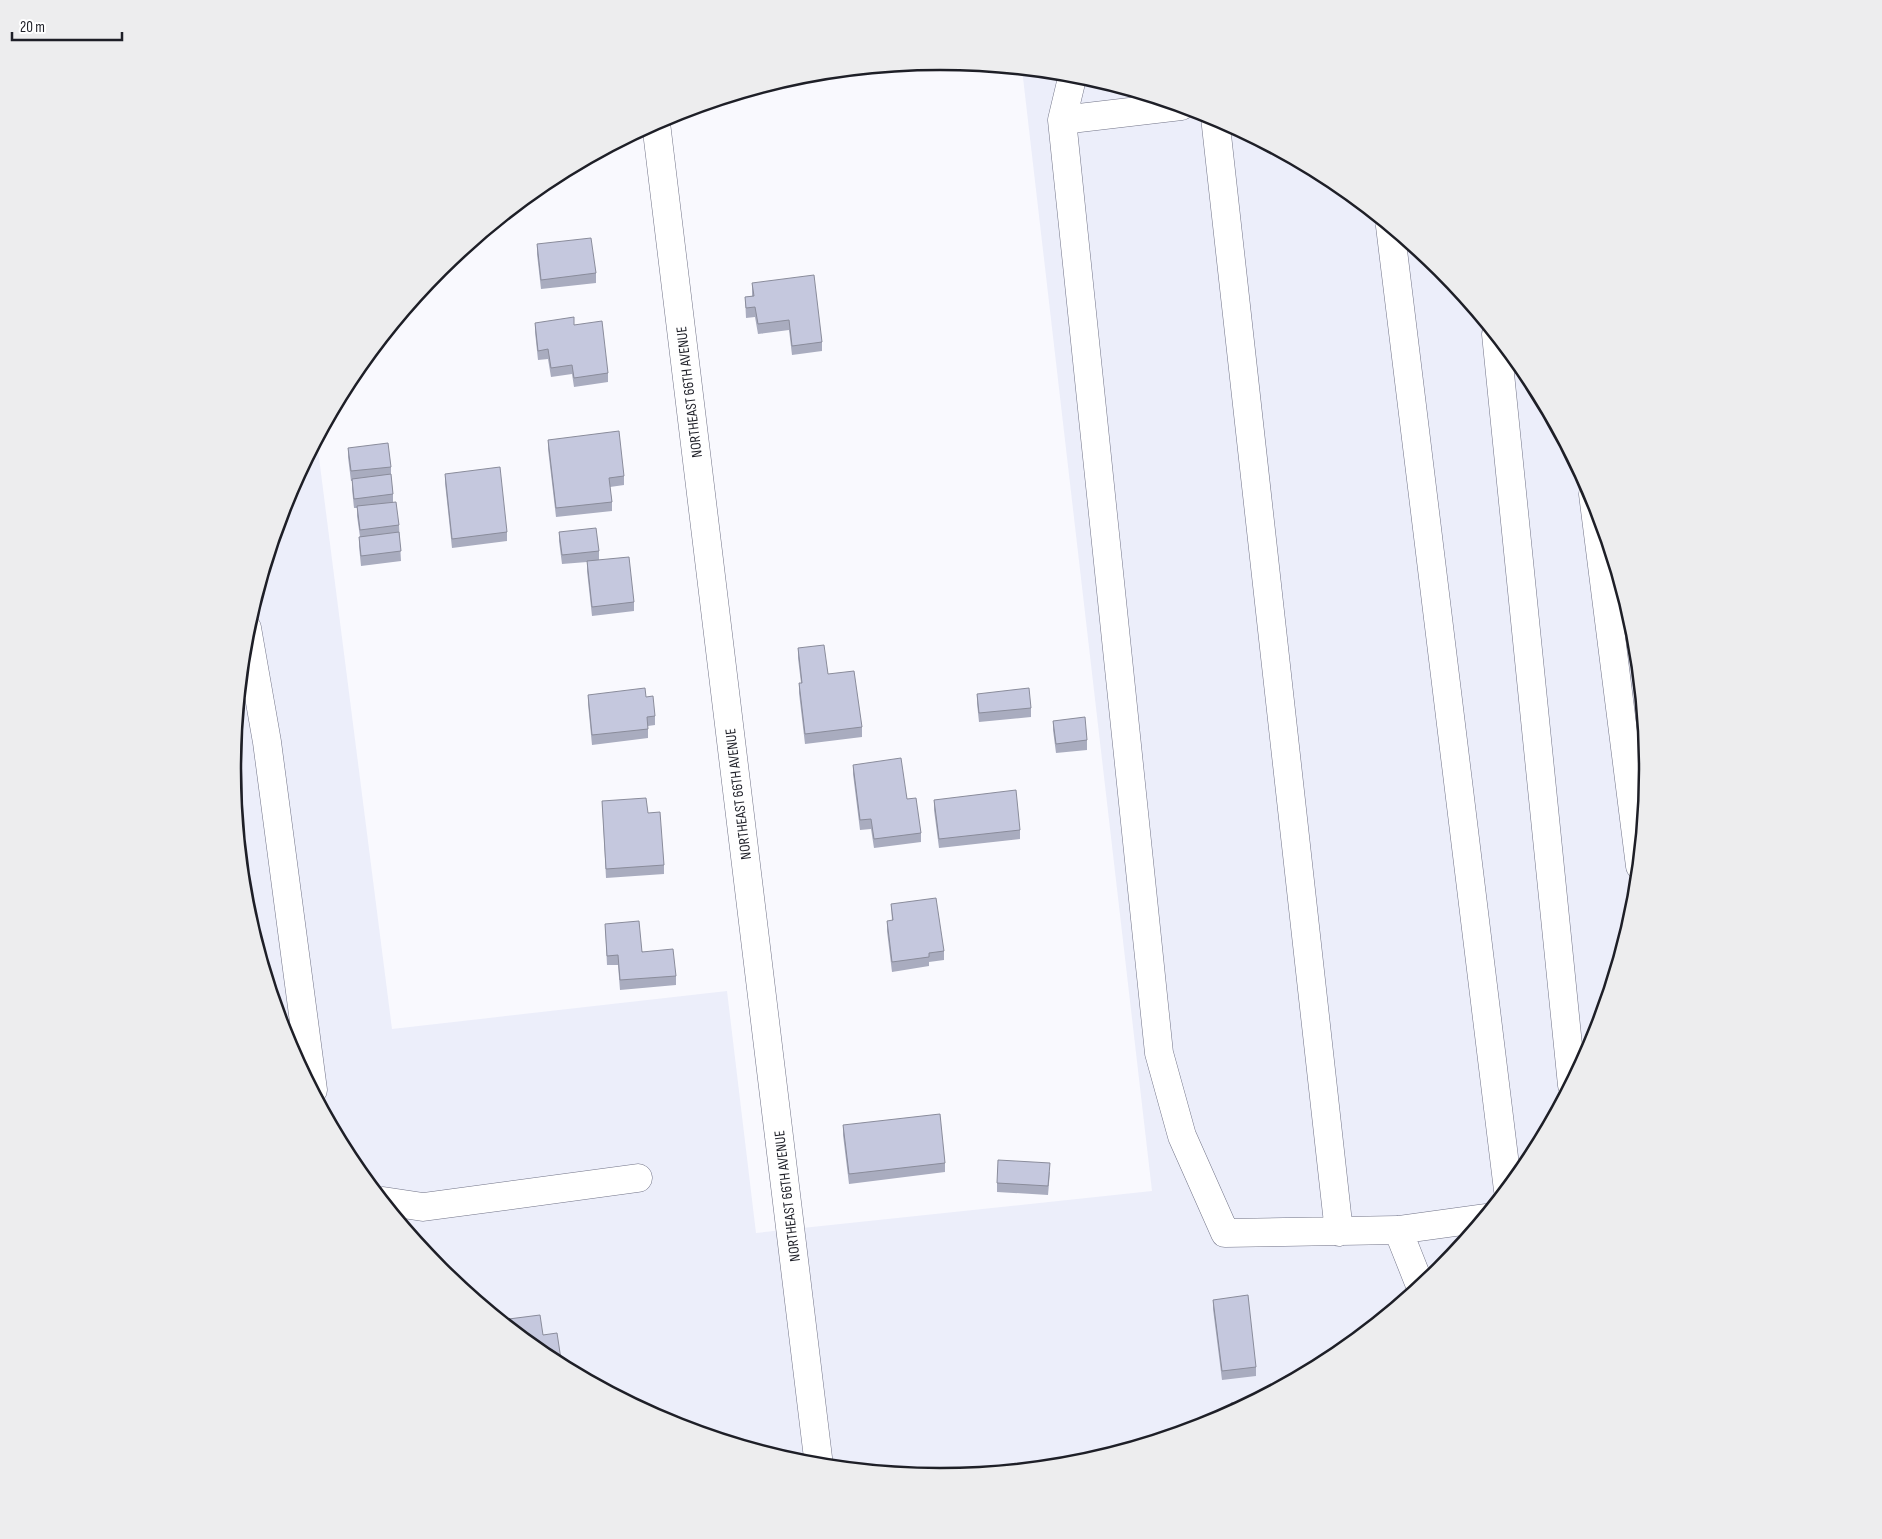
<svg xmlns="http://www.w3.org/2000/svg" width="1882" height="1539" viewBox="0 0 1882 1539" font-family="'Sofia Sans Condensed',sans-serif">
<rect width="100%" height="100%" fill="#f9f9fe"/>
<path fill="#eceefa" d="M 1022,69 L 1079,75 L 1212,115 L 1335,181 L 1442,269 L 1530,376 L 1595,499 L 1636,632 L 1649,770 L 1636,908 L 1595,1041 L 1530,1163 L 1442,1271 L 1334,1359 L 1212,1424 L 1079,1464 L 941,1478 L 803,1464 L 670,1424 L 547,1358 L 440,1270 L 352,1163 L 287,1040 L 246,907 L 233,769 L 246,631 L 287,498 L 317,442 L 392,1029 L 727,991 L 756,1233 L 1152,1191 Z"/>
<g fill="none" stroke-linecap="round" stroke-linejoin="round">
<defs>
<path id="minor" d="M 1073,74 L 1062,120 L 1159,1053 L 1182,1136 L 1225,1233 L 1398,1230 L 1485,1218
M 1215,117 L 1339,1232
M 1062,120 L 1181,106
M 656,123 L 819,1466
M 1390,226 L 1508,1190
M 1496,334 L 1572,1085
M 1593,494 L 1640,866
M 247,628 L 267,742 L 313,1090
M 383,1201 L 423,1207 L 638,1178
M 1398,1230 L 1421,1288"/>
</defs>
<use href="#minor" stroke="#717387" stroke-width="29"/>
<use href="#minor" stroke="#fff" stroke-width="28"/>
</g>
<path fill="#a9acbf" d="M 537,244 L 596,273 L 596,283 L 541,289 L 537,254 Z
M 752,283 L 822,342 L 822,351 L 792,355 L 789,330 L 758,334 L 755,317 L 746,318 L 745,297 L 752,296 Z
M 535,323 L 608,373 L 608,382 L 574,387 L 572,374 L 551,377 L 548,359 L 538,360 L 535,332 Z
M 548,440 L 624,476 L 624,485 L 610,487 L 612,502 L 612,511 L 556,517 L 548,449 Z
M 348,448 L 391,467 L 391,476 L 393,494 L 393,502 L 399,525 L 401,561 L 361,566 L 359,546 L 359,537 L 360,537 L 357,516 L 357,508 L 354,508 L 352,489 L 352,481 L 351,481 L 348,457 Z
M 445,474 L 507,532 L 507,541 L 452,548 L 445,483 Z
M 559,532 L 599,551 L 599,560 L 634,602 L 634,611 L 592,616 L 587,571 L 587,562 L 562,564 L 559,541 Z
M 798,648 L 828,674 L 862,727 L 862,737 L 805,744 L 799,693 L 799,683 L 801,683 L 798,658 Z
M 977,694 L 1031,708 L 1031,717 L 979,722 L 977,703 Z
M 588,695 L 646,697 L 655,716 L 655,725 L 648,726 L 648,738 L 592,745 L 588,704 Z
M 1053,721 L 1087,740 L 1087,750 L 1056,753 L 1053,730 Z
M 853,765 L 921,833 L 921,842 L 874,848 L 871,829 L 860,830 L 853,774 Z
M 934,800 L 1020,830 L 1020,839 L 939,848 L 934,810 Z
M 602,801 L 648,813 L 664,865 L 664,874 L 606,878 Z
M 891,904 L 944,951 L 944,960 L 929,962 L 929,966 L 892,972 L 887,931 L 887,921 L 892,921 Z
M 605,924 L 676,976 L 676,985 L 620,990 L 618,965 L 607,965 Z
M 843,1125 L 945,1163 L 945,1172 L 849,1184 L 843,1135 Z
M 1050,1172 L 1048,1195 L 997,1192 L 997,1183 Z
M 1213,1300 L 1256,1367 L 1256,1376 L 1222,1380 L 1213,1309 Z"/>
<path fill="#c5c8de" stroke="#8a8c9b" d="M 591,238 L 596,273 L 541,280 L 537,244 Z
M 814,275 L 822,342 L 792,346 L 789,320 L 758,324 L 755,307 L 746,308 L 745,297 L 754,296 L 752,283 Z
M 574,317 L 574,325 L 602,321 L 608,373 L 574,378 L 572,365 L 551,368 L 548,349 L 538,351 L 535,323 Z
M 619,431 L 624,476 L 609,478 L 612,502 L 556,508 L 548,440 Z
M 388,443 L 391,467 L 351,471 L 348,448 Z
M 500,467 L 507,532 L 452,539 L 445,474 Z
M 391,474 L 393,494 L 354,499 L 352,479 Z
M 396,502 L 399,525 L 360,530 L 357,506 Z
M 596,528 L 599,551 L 562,555 L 559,532 Z
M 399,532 L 401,551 L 361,556 L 359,537 Z
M 629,557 L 634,602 L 592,607 L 587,561 Z
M 824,645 L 828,674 L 854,671 L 862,727 L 805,734 L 799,683 L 802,683 L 798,648 Z
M 645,688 L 646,697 L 653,696 L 655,716 L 647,717 L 648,729 L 592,735 L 588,695 Z
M 1029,688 L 1031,708 L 979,713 L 977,694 Z
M 1085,717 L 1087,740 L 1056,744 L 1053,721 Z
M 901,758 L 907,799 L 916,798 L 921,833 L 874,839 L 871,819 L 860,820 L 853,765 Z
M 1016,790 L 1020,830 L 939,839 L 934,800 Z
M 646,798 L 648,813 L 660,812 L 664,865 L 606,869 L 602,801 Z
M 936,898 L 944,951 L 929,953 L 929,957 L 892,962 L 887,921 L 893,920 L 891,904 Z
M 639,921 L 642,952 L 673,949 L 676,976 L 620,980 L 618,955 L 607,956 L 605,924 Z
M 940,1114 L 945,1163 L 849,1174 L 843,1125 Z
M 998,1160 L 1050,1163 L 1048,1186 L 997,1183 Z
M 1248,1295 L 1256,1367 L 1222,1371 L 1213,1300 Z
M 540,1315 L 543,1335 L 557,1333 L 562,1366 L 547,1358 L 501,1320 Z
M 1255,1401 L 1232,1413 L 1231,1403 Z"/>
<g text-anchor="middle" stroke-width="4" stroke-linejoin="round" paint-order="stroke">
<g font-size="15" fill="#1e1f27" stroke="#fff">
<text transform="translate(689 392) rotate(-97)" y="5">NORTHEAST 66TH AVENUE</text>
<text transform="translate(738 794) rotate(-97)" y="5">NORTHEAST 66TH AVENUE</text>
<text transform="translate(787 1196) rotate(-97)" y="5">NORTHEAST 66TH AVENUE</text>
</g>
</g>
<path d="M0 0H1882V1539H0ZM241 769a699 699 0 1 1 1398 0a699 699 0 1 1-1398 0Z" fill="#ededee" fill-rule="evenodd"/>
<path fill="none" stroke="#1e1f27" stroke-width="2.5" d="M241 769a699 699 0 1 1 1398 0a699 699 0 1 1-1398 0Z"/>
<path d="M12 32v8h110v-8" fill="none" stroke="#1e1f27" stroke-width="2.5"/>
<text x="20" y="32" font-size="15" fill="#1e1f27" stroke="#ffffff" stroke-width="4" paint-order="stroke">20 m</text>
</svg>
